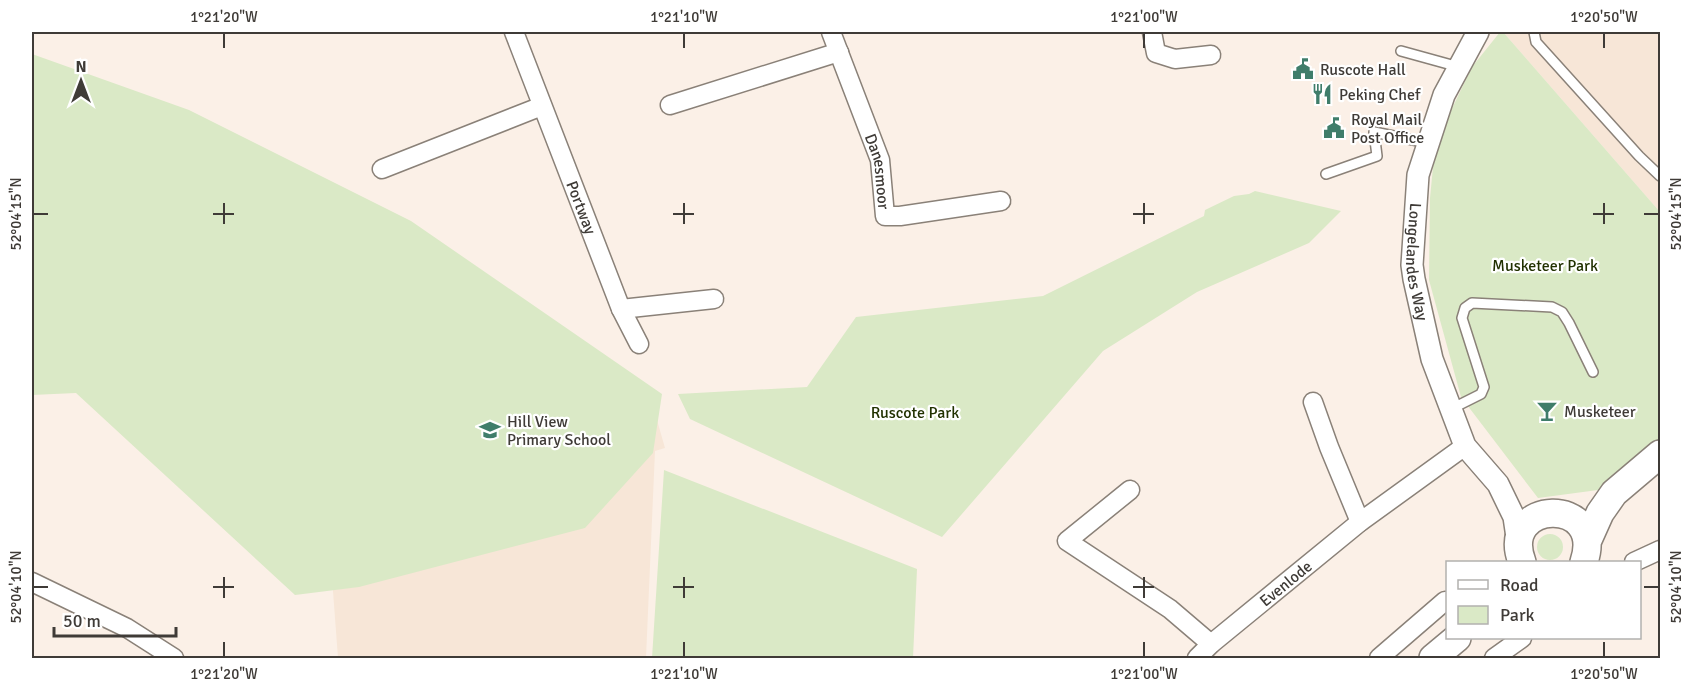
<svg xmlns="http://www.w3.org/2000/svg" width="1692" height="690" viewBox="0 0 1692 690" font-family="Signika,sans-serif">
<rect width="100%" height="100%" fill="#fbf0e7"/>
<path fill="#f7e6d7" d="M 1503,32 L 1660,32 L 1660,212 Z
M 302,178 L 655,413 L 665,448 L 655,451 L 646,658 L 338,658 Z"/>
<path fill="#dae9c6" d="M 1500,32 L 1503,32 L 1660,212 L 1660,439 L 1598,490 L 1538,498 L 1461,397 L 1429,280 L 1430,198 L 1433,167 L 1445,123 L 1472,67 Z
M 32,54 L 189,110 L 411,221 L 662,394 L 653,453 L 585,528 L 359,587 L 295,595 L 76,393 L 32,395 Z
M 1255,191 L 1341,211 L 1309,243 L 1197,292 L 1103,351 L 942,537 L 690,419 L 678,394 L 807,387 L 856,317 L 1043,296 L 1204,216 L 1205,210 L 1234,196 L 1249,194 Z
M 664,470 L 917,569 L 913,658 L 652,658 Z
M1537 547a13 13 0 1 1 26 0a13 13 0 1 1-26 0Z"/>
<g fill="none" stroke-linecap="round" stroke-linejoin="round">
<defs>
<path id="service" d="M 1534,32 L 1536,42 L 1639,156 L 1660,176
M 1401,51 L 1459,67
M 1326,174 L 1377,156 L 1374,132 L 1428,143
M 1451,409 L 1481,394 L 1484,387 L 1462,318 L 1465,308 L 1472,303 L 1552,307 L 1562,312 L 1569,323 L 1593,372"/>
<g id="minor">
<path id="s1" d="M 514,32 L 621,309 L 639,344"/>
<path id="s2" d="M 831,32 L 880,160 L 885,216 L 900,216 L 1001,201"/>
<path d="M 1152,32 L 1156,53 L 1175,59 L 1211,55"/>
<path d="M 670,105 L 839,52"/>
<path d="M 382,169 L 542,106"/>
<path d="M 621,309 L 714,299"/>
<path d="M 1313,402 L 1329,447 L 1360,522"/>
<path d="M 1130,490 L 1067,541 L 1170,609 L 1211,644"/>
<path d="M 1634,562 L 1660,550"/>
<path d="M 32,582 L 127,628 L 174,658"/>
<path id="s3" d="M 1197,658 L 1211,644 L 1360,522 L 1465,446"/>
<path d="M 1379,658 L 1445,601"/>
<path d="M 1494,658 L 1522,638"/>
</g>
<g id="tertiary">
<path id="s4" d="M 1478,32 L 1444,95 L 1418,175 L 1412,265 L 1414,279 L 1432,359 L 1465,446 L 1498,484 L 1514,517 L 1518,544"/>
</g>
<path id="primary" d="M 1587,542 L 1600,513 L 1614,493 L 1660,454
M 1522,562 C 1498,499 1606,495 1584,562
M 1433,658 L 1457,638"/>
</defs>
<use href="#service" stroke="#8a8178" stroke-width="12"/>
<use href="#minor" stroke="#8a8178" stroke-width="21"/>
<use href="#tertiary" stroke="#8a8178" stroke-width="24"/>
<use href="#primary" stroke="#8a8178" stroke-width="30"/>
<use href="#service" stroke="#fff" stroke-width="9"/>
<use href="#minor" stroke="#fff" stroke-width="18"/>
<use href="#tertiary" stroke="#fff" stroke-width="21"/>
<use href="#primary" stroke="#fff" stroke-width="27"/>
</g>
<path fill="none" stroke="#3f3b37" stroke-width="2" d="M 224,33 L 224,48M 684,33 L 684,48M 1144,33 L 1144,48M 1604,33 L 1604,48M 224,203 L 224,224M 684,203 L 684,224M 1144,203 L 1144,224M 1604,203 L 1604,224M 33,214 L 48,214M 213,214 L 234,214M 673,214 L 694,214M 1133,214 L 1154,214M 1593,214 L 1614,214M 1644,214 L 1659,214M 224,577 L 224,598M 684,577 L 684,598M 1144,577 L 1144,598M 33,587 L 48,587M 213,587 L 234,587M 673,587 L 694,587M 1133,587 L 1154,587M 1644,587 L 1659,587M 224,642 L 224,657M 684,642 L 684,657M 1144,642 L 1144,657M 1604,642 L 1604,657"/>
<defs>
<symbol id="civic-bare" viewBox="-9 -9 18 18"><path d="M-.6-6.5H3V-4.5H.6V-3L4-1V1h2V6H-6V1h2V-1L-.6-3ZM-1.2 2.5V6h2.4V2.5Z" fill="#3f7d6a" stroke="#fff" stroke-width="2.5" paint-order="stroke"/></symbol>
<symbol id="restaurant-bare" viewBox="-9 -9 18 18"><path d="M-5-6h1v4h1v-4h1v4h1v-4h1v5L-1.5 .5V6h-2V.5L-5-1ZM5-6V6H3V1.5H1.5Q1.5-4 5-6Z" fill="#3f7d6a" stroke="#fff" stroke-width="2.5" paint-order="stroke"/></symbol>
<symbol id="bar-bare" viewBox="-9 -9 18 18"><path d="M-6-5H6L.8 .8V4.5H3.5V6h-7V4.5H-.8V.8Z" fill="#3f7d6a" stroke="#fff" stroke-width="2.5" paint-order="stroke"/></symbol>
<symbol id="school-bare" viewBox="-9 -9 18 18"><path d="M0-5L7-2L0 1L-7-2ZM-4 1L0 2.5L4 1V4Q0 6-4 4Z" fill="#3f7d6a" stroke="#fff" stroke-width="2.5" paint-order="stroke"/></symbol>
</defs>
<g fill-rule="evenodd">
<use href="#civic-bare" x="1288" y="54" width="30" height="30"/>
<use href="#restaurant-bare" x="1307" y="79" width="30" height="30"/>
<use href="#civic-bare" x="1319" y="113" width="30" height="30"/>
<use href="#bar-bare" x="1532" y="396" width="30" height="30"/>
<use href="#school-bare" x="475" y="415" width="30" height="30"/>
</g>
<g text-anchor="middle" stroke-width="4.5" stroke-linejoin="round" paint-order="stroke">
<g font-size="16" fill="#3f3b37" stroke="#fff" text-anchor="start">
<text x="1320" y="75">Ruscote Hall</text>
<text x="1339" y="100">Peking Chef</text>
<text x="1351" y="125">Royal Mail<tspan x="1351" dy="18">Post Office</tspan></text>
<text x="1564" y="417">Musketeer</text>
<text x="507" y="427">Hill View<tspan x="507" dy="18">Primary School</tspan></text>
</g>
<g font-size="16" fill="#3f3b37" stroke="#fff">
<text dy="6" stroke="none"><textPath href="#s2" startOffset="148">Danesmoor</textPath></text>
<text dy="6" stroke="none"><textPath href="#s1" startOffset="188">Portway</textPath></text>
<text dy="6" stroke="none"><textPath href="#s4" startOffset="243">Longelandes Way</textPath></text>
<text dy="6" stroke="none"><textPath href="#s3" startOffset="116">Evenlode</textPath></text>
</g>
<g font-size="16" fill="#213100" stroke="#fff">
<text x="1545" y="271">Musketeer Park</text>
<text x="915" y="418">Ruscote Park</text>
</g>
</g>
<rect width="1692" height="690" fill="none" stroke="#ffffff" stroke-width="66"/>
<rect x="1446" y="561" width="195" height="78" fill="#ffffff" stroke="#b2b1af" stroke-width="1.5"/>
<rect x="1458" y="580" width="30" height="9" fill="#ffffff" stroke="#b2b1af" stroke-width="1.5"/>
<text x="1500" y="591" font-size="18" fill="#3f3b37">Road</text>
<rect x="1458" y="606" width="30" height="18" fill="#dae9c6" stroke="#b2b1af" stroke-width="1.5"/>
<text x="1500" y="621" font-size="18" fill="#3f3b37">Park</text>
<g transform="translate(81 81)" stroke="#ffffff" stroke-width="4.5" paint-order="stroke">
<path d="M0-4.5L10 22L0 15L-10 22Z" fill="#3f3b37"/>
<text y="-9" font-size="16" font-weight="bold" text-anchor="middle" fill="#3f3b37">N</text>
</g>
<path d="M54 627v9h122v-9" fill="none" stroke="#3f3b37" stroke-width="3"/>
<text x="63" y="627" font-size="18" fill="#3f3b37" stroke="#ffffff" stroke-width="4.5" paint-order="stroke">50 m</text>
<rect x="33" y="33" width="1626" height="624" fill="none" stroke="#3f3b37" stroke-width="2"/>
<g font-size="15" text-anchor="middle" fill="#3f3b37">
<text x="224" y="22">1°21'20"W</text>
<text x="684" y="22">1°21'10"W</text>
<text x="1144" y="22">1°21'00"W</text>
<text x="1604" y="22">1°20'50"W</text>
<text transform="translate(16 214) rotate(-90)" y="5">52°04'15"N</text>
<text transform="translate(1676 214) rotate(-90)" y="5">52°04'15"N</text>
<text transform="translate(16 587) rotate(-90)" y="5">52°04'10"N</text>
<text transform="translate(1676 587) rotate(-90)" y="5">52°04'10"N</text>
<text x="224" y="679">1°21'20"W</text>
<text x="684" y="679">1°21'10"W</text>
<text x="1144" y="679">1°21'00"W</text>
<text x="1604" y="679">1°20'50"W</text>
</g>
</svg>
